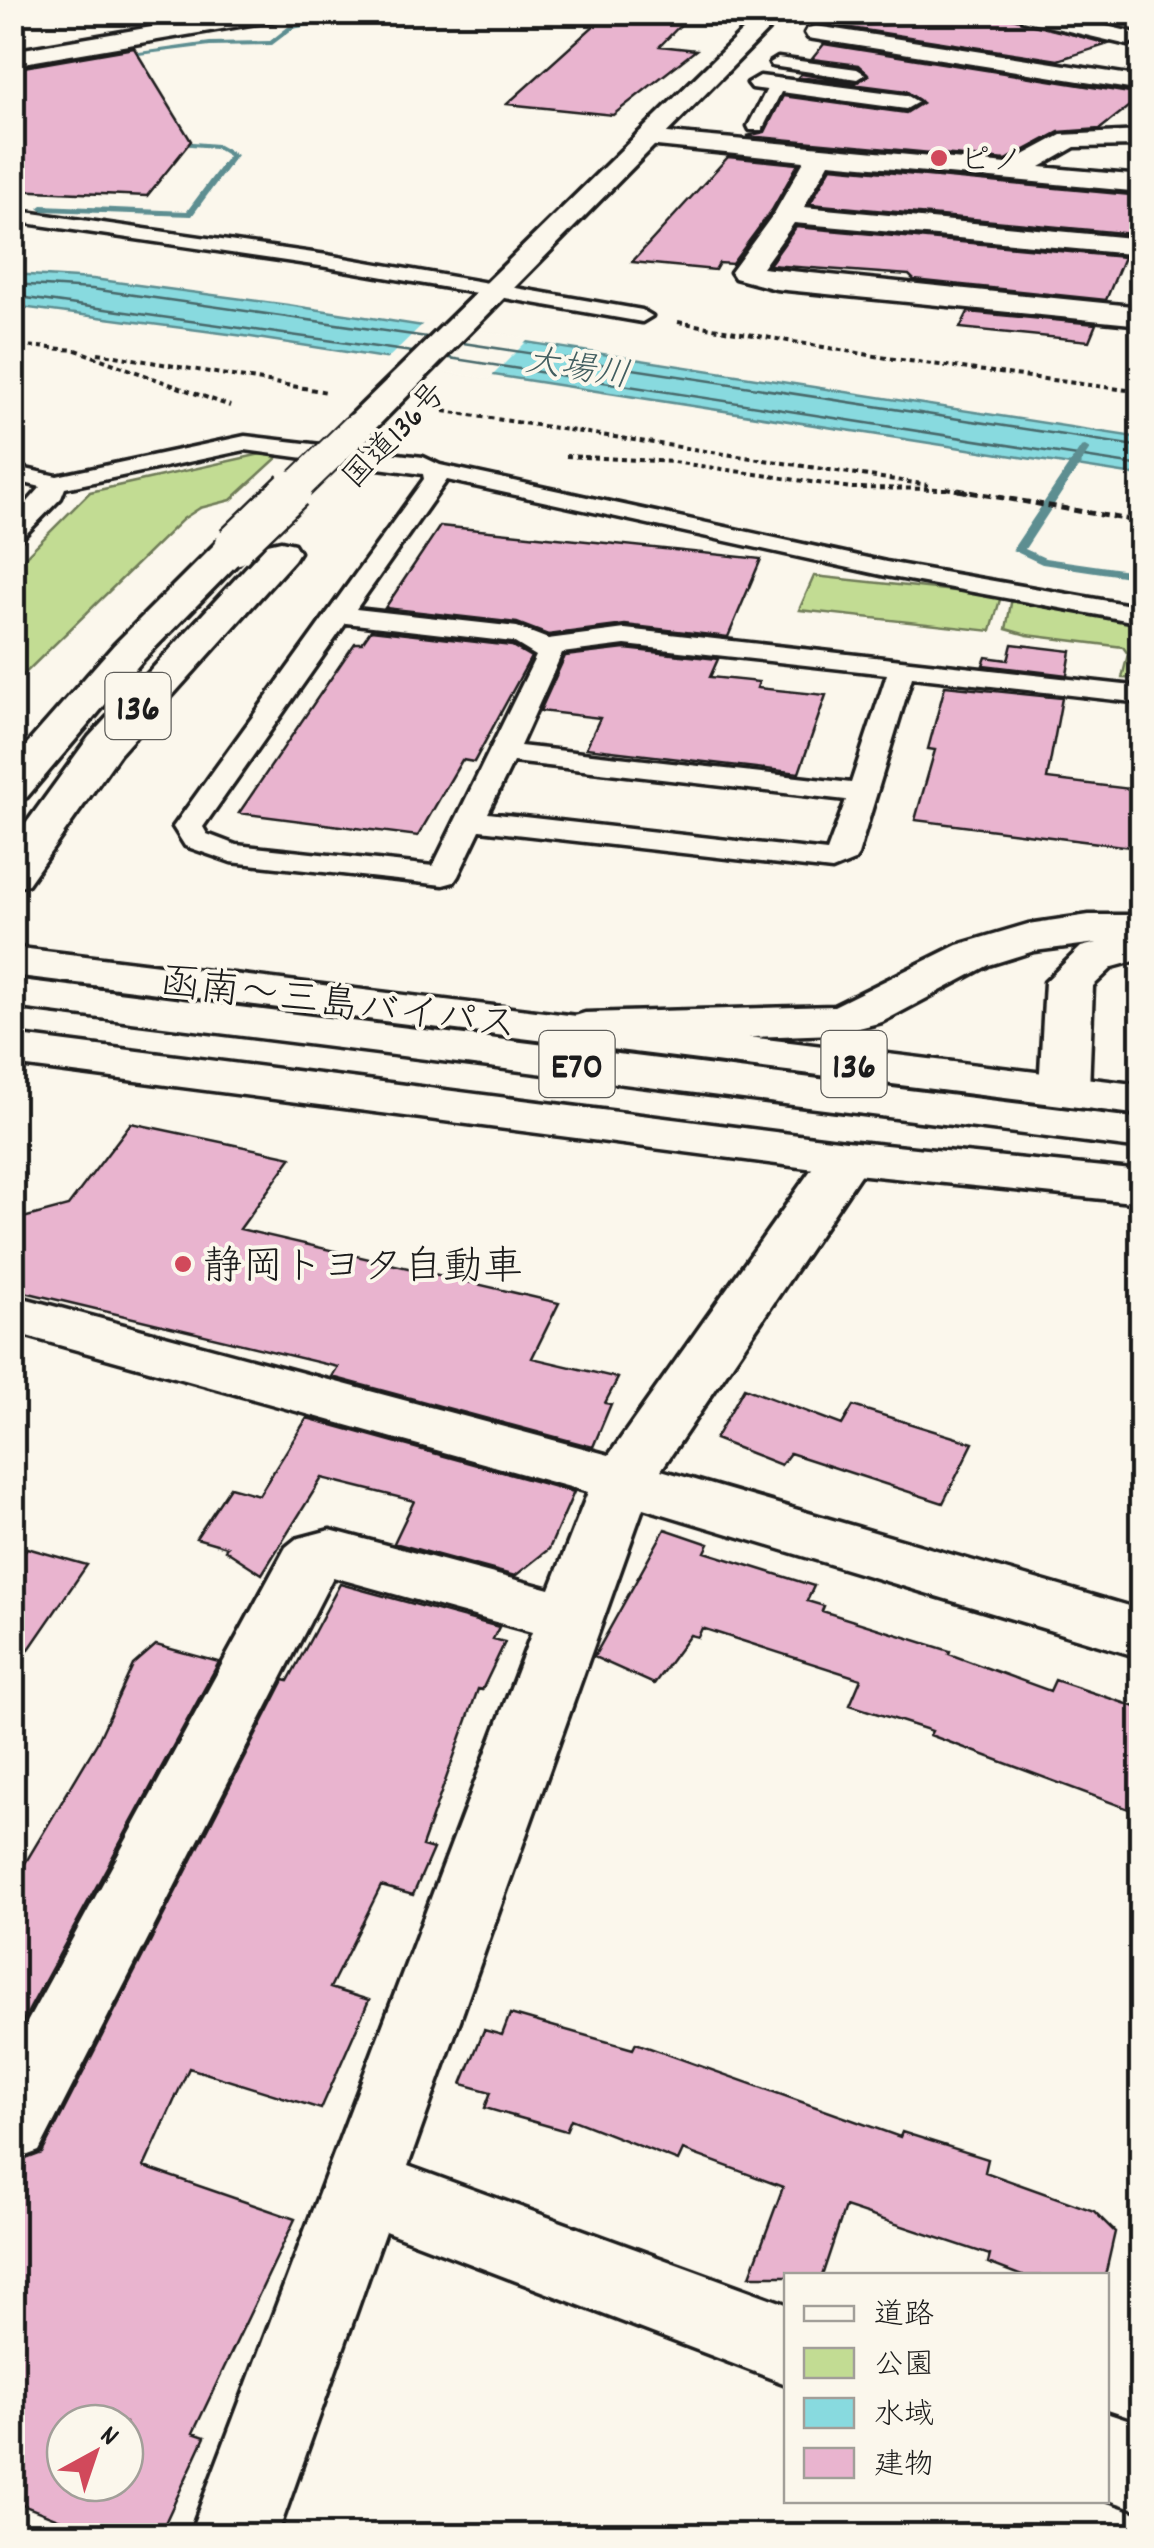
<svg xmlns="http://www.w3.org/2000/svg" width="1154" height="2548" viewBox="0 0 1154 2548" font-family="Dekko,'Klee One',sans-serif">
<rect width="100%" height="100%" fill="#fbf7ec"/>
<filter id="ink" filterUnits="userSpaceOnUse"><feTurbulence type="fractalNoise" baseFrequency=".01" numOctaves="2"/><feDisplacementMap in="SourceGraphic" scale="20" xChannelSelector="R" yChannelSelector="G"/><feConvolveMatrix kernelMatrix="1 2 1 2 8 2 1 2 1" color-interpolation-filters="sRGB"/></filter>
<g filter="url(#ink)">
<path fill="#c2dc93" stroke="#6f7c58" stroke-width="2.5" d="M 261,454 L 280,455 L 231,500 L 200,508 L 183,519 L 13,685 L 13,612 L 17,609 L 13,604 L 13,569 L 90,492 Z
M 814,576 L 1001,596 L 991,631 L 799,610 Z
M 1012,598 L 1141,618 L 1141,679 L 1122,678 L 1128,654 L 1123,647 L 1027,635 L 1006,629 Z"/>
<path fill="#88dadf" stroke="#5d8e91" stroke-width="2.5" d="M 12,274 L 93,279 L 288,305 L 1141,438 L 1141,476 L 244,336 L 13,306 Z"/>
<path fill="#fbf7ec" d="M 425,322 L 530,338 L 489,379 L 383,363 Z"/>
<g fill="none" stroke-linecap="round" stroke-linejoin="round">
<path stroke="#47686a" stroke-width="2.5" d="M 12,284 L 92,289 L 427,337
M 12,296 L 412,352
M 463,343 L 1142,447
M 449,358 L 1142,466"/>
<path fill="#5d8e91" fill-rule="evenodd" d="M 332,12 L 340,12 L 328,22 L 293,29 L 272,45 L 210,46 L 115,58 L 111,56 L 210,42 L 270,41 L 289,26 L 324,19 Z
M 170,140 L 217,144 L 237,155 L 192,216 L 42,211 L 38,208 L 42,205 L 187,211 L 228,156 L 215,148 L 167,144 Z
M 1085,446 L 1090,449 L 1025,549 L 1045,558 L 1142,572 L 1142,579 L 1042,564 L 1012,550 L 1081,447 Z"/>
</g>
<path fill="#e9b4cf" stroke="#1c1c1c" stroke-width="2.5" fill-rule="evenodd" d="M 609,12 L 693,12 L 660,46 L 696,50 L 613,115 L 507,104 Z
M 849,12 L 990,12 L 1108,44 L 1058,60 L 838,26 Z
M 824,44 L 1142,95 L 1142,96 L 1100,129 L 1059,132 L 1006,160 L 747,136 L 765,132 L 783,96 L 906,113 L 922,103 L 906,91 L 798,77 L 801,74 L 856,83 L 869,75 L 858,65 L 812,59 Z
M 134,48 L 191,141 L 147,196 L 12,190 L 12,69 Z
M 728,157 L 798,164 L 772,210 L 732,264 L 719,263 L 715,270 L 632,262 Z
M 831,167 L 1142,196 L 1142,214 L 1133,234 L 810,204 Z
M 796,227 L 1124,257 L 1106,300 L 914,280 L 909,275 L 769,265 Z
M 968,312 L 1096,324 L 1089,341 L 960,328 Z
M 440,526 L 761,559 L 728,637 L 625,625 L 548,635 L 517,623 L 385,608 Z
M 371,630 L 512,646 L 531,657 L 474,762 L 462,760 L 418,836 L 239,813 L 355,643 L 362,643 Z
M 1012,644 L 1071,651 L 1067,675 L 983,665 L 986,657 L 1008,660 Z
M 625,649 L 718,659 L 710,677 L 759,682 L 757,688 L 826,695 L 799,773 L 586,748 L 600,718 L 540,711 L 565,656 Z
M 945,686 L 1062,698 L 1047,779 L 1139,790 L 1131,847 L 915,820 L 935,750 L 928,749 Z
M 131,1123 L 292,1157 L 240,1229 L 559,1303 L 532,1358 L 618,1378 L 605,1403 L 611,1404 L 593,1447 L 332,1377 L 338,1367 L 12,1289 L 12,1221 L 68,1206 Z
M 744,1388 L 842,1425 L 853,1406 L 973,1443 L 943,1503 L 790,1453 L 781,1465 L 715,1439 Z
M 307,1418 L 574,1492 L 549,1549 L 515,1576 L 394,1543 L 414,1501 L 322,1478 L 262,1574 L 225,1550 L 227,1547 L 196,1538 L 230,1487 L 259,1495 Z
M 665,1529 L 709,1544 L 705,1552 L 814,1586 L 807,1601 L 824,1606 L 822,1611 L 950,1651 L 949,1654 L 1050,1691 L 1055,1680 L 1142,1709 L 1142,1814 L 930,1735 L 932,1731 L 850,1705 L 861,1679 L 702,1628 L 698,1637 L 690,1635 L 654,1684 L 594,1657 Z
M 27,1548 L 87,1565 L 12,1674 L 12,1568 Z
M 340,1584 L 499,1627 L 493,1639 L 505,1642 L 482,1690 L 478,1689 L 422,1846 L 433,1849 L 413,1895 L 381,1886 L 330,1988 L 369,2000 L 321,2109 L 189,2068 L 144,2167 L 295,2219 L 193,2433 L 205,2437 L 159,2536 L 101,2536 L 12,2501 L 12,2164 L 42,2153 L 284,1680 L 288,1681 ZM 65,2423 L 125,2423 L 125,2483 L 65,2483 Z
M 156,1645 L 219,1662 L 12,2041 L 12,1885 L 97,1743 L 133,1665 Z
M 510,2014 L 633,2049 L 636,2043 L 900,2137 L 902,2132 L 988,2159 L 985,2172 L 1094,2211 L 1115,2232 L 1105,2276 L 1022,2276 L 988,2263 L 990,2255 L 845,2207 L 822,2276 L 750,2276 L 783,2187 L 683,2150 L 678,2161 L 571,2119 L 566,2131 L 485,2108 L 491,2092 L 462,2084 L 484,2030 L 502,2035 Z"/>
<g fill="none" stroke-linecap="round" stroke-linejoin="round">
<defs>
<path id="service" d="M 778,58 L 857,69 L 865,74 L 857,79 L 772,66 L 770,63 Z
M 769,85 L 783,88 L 762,130 L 750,130 L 748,126 Z
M 12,210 L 327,255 L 642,310 L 652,316 L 642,322 L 327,267 L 12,221 Z
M 245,436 L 423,457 L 440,465 L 886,562 L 1142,607 L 1142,623 L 886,576 L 447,480 L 356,609 L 517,627 L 548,639 L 625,629 L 1142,687 L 1142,703 L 912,677 L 858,855 L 854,861 L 832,870 L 480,830 L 458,876 L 454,882 L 443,885 L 231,862 L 185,846 L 173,827 L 424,479 L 423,474 L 245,450 L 65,488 L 61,498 L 21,539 L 12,541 L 12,520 L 41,487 L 12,480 L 12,466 L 57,476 ZM 346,623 L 513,642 L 536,656 L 433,866 L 236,845 L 207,834 L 203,827 ZM 625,645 L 887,674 L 851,783 L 520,746 L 562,653 ZM 513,762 L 846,800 L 827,851 L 488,813 Z"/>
<path id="minor" d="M 239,12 L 291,12 L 280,19 L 12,65 L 12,51 Z
M 1021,12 L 1047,12 L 1136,33 L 1139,38 L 1128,45 L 1022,20 Z
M 816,26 L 1142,77 L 1142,91 L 808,38 L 805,33 L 808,28 Z
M 760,76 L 906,95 L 918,102 L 906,109 L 752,88 L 748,83 Z
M 646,131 L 1007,164 L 1061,135 L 1142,131 L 1142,146 L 1075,147 L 1040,167 L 1142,176 L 1142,192 L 829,163 L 804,207 L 1142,239 L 1142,255 L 794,223 L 762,268 L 1142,307 L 1142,325 L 776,289 L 735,278 L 731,272 L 775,212 L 804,161 L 637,144 L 633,139 L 637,134 Z
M 846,1141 L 864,1146 L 872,1157 L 661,1470 L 1142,1610 L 1142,1658 L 643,1508 L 408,2166 L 786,2304 L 786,2384 L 385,2231 L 277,2536 L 189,2536 L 532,1632 L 333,1577 L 39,2151 L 12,2161 L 12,2050 L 286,1547 L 296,1539 L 330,1530 L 550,1589 L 588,1492 L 12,1332 L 12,1295 L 609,1455 L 828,1146 Z
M 1106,2413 L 1142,2425 L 1142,2511 L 1106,2499 Z"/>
<path id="tertiary" d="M 1089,915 L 1142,915 L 1142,959 L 1113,967 L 1093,986 L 1089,1090 L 1082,1101 L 1064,1105 L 1046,1101 L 1039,1090 L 1045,982 L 1081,947 L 1097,943 L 1034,951 L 989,965 L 882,1022 L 836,1034 L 585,1043 L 568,1038 L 561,1028 L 568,1018 L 585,1013 L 834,1006 L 957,945 L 1028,924 Z"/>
<path id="trunk" d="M 762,12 L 786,12 L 368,436 L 344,436 L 340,429 L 344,422 Z
M 235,534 L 248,537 L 253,545 L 248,553 L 142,661 L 27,797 L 12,801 L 12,761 L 114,645 L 222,537 Z
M 281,541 L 294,544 L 299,552 L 294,560 L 119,755 L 28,884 L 12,888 L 12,843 L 89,737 L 268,544 Z
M 12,947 L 1142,1085 L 1142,1115 L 12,975 Z
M 12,1035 L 846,1141 L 1142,1171 L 1142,1203 L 846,1173 L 12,1065 Z"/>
<path id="motorway" d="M 12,979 L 1142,1119 L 1142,1149 L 12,1007 Z"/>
</defs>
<use href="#service" stroke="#1c1c1c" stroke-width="7"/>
<use href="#minor" stroke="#1c1c1c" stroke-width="7"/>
<use href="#tertiary" stroke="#1c1c1c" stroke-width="7"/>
<use href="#trunk" stroke="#1c1c1c" stroke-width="7"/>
<use href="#motorway" stroke="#1c1c1c" stroke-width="7"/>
<path stroke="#1c1c1c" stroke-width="4" stroke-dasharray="5 4" stroke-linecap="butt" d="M 678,322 L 887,358 L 1142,392
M 12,345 L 76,350
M 76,350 L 230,406
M 98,353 L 327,392
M 444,411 L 928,485
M 566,456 L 673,462 L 852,488 L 949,489
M 946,488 L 972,493"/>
<path stroke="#1c1c1c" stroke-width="5" stroke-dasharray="8 5" stroke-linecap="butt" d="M 958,490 L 1142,522"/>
<use href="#service" fill="#fbf7ec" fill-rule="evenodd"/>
<use href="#minor" fill="#fbf7ec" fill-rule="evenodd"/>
<use href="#tertiary" fill="#fbf7ec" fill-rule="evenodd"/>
<use href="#trunk" fill="#fbf7ec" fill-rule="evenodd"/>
<use href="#motorway" fill="#fbf7ec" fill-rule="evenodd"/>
<defs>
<path id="trunk-bridge-far1" d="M 290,493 L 356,429"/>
<path id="trunk-bridge" d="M 235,545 L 292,490"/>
</defs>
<use href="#trunk-bridge-far1" stroke="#1c1c1c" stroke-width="34" stroke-linecap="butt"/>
<use href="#trunk-bridge" stroke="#1c1c1c" stroke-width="44" stroke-linecap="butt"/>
<use href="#trunk-bridge-far1" stroke="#fbf7ec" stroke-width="30"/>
<use href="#trunk-bridge" stroke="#fbf7ec" stroke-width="39"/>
</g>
</g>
<g fill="#d1495b" stroke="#fbf7ec" stroke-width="4">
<circle cx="939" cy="158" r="10"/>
<circle cx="183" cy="1264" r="10"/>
</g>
<g text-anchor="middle" stroke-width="8" stroke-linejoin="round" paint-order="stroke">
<g font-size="32" fill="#1c1c1c" stroke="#fbf7ec" text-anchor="start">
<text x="959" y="169">ピノ</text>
</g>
<g font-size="32" fill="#1c1c1c" stroke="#fbf7ec">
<text transform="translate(393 434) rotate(-46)" y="11">国道136号</text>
</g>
<g font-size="35" font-style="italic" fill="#425e60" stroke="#fbf7ec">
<text transform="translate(578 366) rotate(9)" y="12">大場川</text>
</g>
<g fill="#fbf7ec" stroke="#5f5e5a" stroke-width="2.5">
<rect x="105.5" y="673" width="65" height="66" rx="8"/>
<rect x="539.5" y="1031" width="75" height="66" rx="8"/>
<rect x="821.5" y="1031" width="65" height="66" rx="8"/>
</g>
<g font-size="38" font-weight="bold" fill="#1c1c1c">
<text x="138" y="719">136</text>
<text x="577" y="1077">E70</text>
<text x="854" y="1077">136</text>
</g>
<g font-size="40" fill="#1c1c1c" stroke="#fbf7ec">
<text transform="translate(339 1001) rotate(7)" y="14">函南～三島バイパス</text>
</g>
<g font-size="40" fill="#1c1c1c" stroke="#fbf7ec" text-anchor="start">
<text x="203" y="1278">静岡トヨタ自動車</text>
</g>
</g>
<rect width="1154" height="2548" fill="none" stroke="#fbf7ec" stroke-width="50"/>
<rect x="25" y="25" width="1104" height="2498" fill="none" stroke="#1c1c1c" stroke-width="4" filter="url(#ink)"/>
<rect x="784" y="2273" width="325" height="230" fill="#fbf7ec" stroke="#a29f99" stroke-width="2.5"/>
<rect x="804" y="2306" width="50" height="15" fill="#fbf7ec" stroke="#a29f99" stroke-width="2.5"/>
<text x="874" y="2323" font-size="30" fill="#1c1c1c">道路</text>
<rect x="804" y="2348" width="50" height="30" fill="#c2dc93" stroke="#a29f99" stroke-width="2.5"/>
<text x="874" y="2373" font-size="30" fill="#1c1c1c">公園</text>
<rect x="804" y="2398" width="50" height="30" fill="#88dadf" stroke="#a29f99" stroke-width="2.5"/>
<text x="874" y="2423" font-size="30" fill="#1c1c1c">水域</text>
<rect x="804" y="2448" width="50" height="30" fill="#e9b4cf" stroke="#a29f99" stroke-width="2.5"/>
<text x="874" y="2473" font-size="30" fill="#1c1c1c">建物</text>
<g transform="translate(95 2453) rotate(40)"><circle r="48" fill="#fbf7ec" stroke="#a29f99" stroke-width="2.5"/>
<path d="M0-8L18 38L0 25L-18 38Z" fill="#d1495b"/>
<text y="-15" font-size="28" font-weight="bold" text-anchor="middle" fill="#1c1c1c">N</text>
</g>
</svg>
